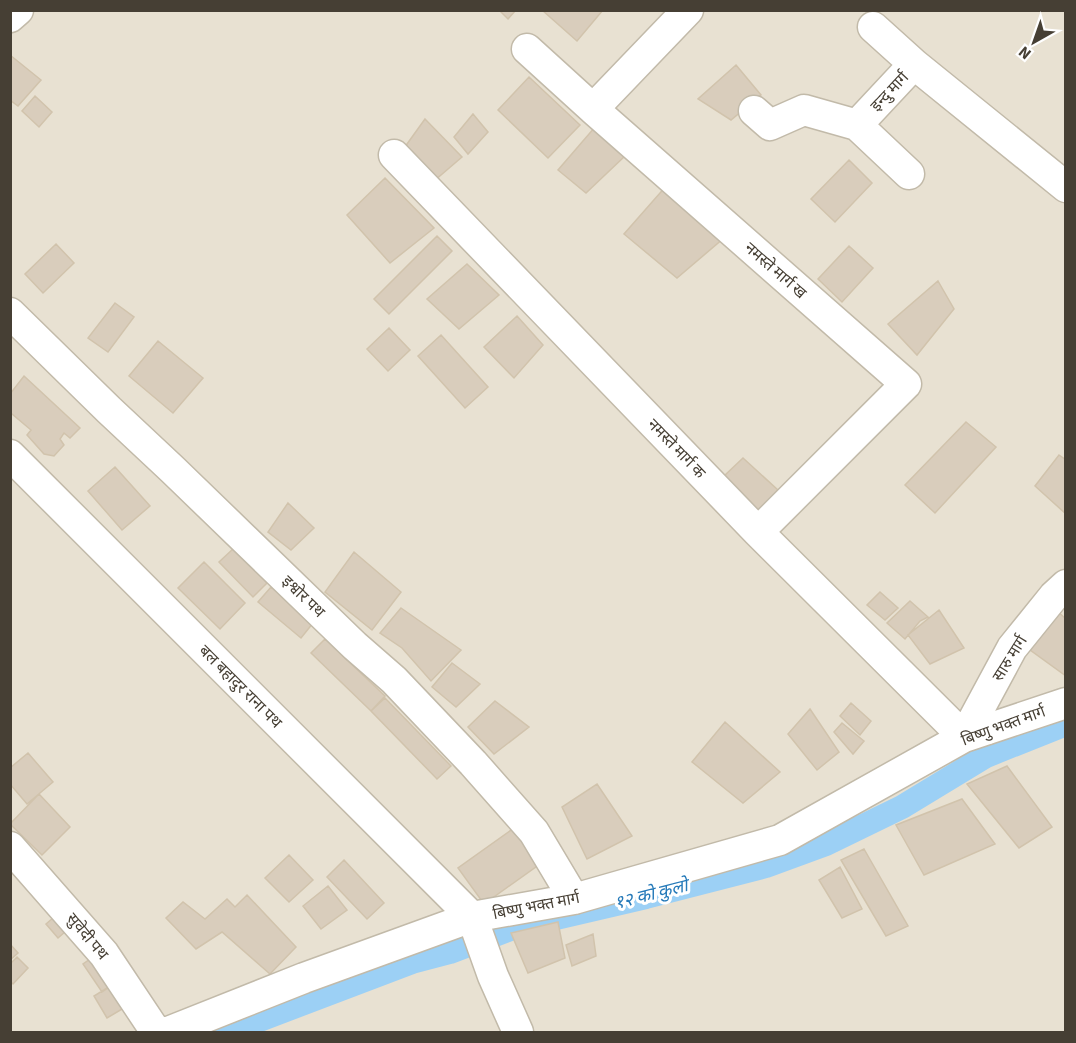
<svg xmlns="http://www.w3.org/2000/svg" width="1076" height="1043" viewBox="0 0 1076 1043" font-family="'Source Sans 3','Noto Sans Devanagari',sans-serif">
<rect width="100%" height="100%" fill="#f3efe4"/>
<path fill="#e8e1d2" d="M 11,11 L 1065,11 L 1065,1032 L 11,1032 Z"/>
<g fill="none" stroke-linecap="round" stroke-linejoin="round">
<path stroke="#9cd0f5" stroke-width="24" d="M 222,1032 L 262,1019 L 412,962 L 450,952 L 513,928 L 646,897 L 766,866 L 826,844 L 902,807 L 986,756 L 1066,724"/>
</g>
<path fill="#d9cdbc" stroke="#d1c3ac" stroke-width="1.5" d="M 499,10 L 516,10 L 508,19 Z
M 542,10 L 603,10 L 577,41 Z
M 10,55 L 41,80 L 18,106 L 10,100 Z
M 736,65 L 761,95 L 731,120 L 698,99 Z
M 529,77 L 580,125 L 548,158 L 498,110 Z
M 35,96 L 52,112 L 39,127 L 22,111 Z
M 473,114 L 488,132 L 468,154 L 454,137 Z
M 425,119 L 462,157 L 434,181 L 402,151 Z
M 595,127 L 626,155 L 586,193 L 558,170 Z
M 849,160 L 872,183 L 835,222 L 811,199 Z
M 385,178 L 434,228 L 390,263 L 347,215 Z
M 667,185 L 724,238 L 677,278 L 624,234 Z
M 437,236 L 452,251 L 389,314 L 374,299 Z
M 56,244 L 74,263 L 43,293 L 25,274 Z
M 849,246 L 873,268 L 842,302 L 818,279 Z
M 467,264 L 499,295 L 459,329 L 427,299 Z
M 938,281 L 954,309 L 917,355 L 888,324 Z
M 115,303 L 134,317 L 108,352 L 88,338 Z
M 517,316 L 543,345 L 514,378 L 484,347 Z
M 389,328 L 410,350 L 388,371 L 367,349 Z
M 441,335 L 488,387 L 465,408 L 418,356 Z
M 158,341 L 203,378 L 173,413 L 129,376 Z
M 24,376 L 80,428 L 70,438 L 64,433 L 60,439 L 64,445 L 54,456 L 44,454 L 27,435 L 31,430 L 12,414 L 10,416 L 10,394 Z
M 966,422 L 996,447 L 935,513 L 905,485 Z
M 1059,455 L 1066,460 L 1066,514 L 1035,486 Z
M 743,458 L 778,490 L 759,512 L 724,476 Z
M 115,467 L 150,506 L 122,530 L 88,491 Z
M 288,503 L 314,528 L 291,550 L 268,532 Z
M 234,548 L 267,583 L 253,597 L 219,562 Z
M 354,552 L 401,592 L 372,630 L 325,592 Z
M 204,562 L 245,603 L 220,629 L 178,588 Z
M 271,587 L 313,623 L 301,638 L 258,602 Z
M 880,592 L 898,608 L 885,620 L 867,605 Z
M 910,601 L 928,617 L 920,621 L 905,639 L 887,623 Z
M 401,608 L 461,650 L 431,681 L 402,648 L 380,633 Z
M 1055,609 L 1066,619 L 1066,676 L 1026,647 Z
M 939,610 L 964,648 L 930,664 L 908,635 Z
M 325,639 L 385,696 L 371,711 L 311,653 Z
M 452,663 L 480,684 L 456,707 L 432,687 Z
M 385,698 L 451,766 L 437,779 L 371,711 Z
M 495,701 L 529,727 L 494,754 L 468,727 Z
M 851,703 L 871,721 L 860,735 L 840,716 Z
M 810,709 L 839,752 L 817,770 L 788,734 Z
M 725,722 L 780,772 L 743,803 L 692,762 Z
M 842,723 L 864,741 L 853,754 L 834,732 Z
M 28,753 L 53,782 L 27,804 L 10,784 L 10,768 Z
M 1007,766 L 1052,827 L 1019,848 L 967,784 Z
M 597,784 L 632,836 L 587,859 L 562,807 Z
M 39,794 L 70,827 L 42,855 L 10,824 Z
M 962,799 L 995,844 L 924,875 L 896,825 Z
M 514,828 L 540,864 L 484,904 L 458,868 Z
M 864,849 L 908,926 L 886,936 L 841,860 Z
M 289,855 L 313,880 L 289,902 L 265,878 Z
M 344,860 L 384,903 L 367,919 L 327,877 Z
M 840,867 L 862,909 L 842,918 L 819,880 Z
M 328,886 L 347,910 L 321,929 L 303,906 Z
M 247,895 L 296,947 L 270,974 L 222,932 L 196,949 L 166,918 L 183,902 L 205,919 L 227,899 L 235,907 Z
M 61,911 L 73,925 L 58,938 L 46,924 Z
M 558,922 L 565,958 L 528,973 L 511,933 Z
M 593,934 L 596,956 L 572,966 L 566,945 Z
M 10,944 L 18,953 L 10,960 Z
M 96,955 L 115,983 L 102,992 L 83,964 Z
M 17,957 L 28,968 L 13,984 L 10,981 L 10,964 Z
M 115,983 L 129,1005 L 107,1018 L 94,996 Z"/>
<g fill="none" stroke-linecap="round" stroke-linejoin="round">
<defs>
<path id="minor" d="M 688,10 L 593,109 L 906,384 L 758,532
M 10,17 L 18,10
M 873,27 L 914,64
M 527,49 L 593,109
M 754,111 L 770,125 L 804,110 L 857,125 L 914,64 L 1066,187
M 857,125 L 909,174
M 394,155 L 758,532 L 964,737 L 1012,648 L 1054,596 L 1066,585
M 10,313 L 109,410 L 172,469 L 355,646 L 394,680 L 473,763 L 534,832 L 574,899
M 10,455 L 472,917 L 493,976 L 518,1032
M 10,847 L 104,954 L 156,1032
M 168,1032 L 304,978 L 472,917 L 574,899 L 780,840 L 964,737 L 1066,703"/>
</defs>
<use href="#minor" stroke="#c2baa9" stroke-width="33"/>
<use href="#minor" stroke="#fff" stroke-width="30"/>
</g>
<g text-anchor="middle" stroke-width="6" stroke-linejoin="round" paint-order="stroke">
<g font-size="16" fill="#463f34" stroke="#fff">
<text transform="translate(889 91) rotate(-47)" y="6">इन्दु मार्ग</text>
<text transform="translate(776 270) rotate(41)" y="6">नमस्ते मार्ग ख</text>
<text transform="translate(677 448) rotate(46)" y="6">नमस्ते मार्ग क</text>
<text transform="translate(304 596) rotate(44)" y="6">इश्वोर पथ</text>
<text transform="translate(1009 658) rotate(-58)" y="6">सारु मार्ग</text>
<text transform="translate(241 686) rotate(45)" y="6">बल बहादुर राना पथ</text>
<text transform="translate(1003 725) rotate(-20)" y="6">बिष्णु भक्त मार्ग</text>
<text transform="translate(536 905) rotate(-11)" y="6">बिष्णु भक्त मार्ग</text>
<text transform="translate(88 936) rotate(50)" y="6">सुवेदी पथ</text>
</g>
<g font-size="18" font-style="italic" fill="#267ab9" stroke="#fff">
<text transform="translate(651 894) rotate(-14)" y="6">१२ को कुलो</text>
</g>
</g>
<rect width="1076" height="1043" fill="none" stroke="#463f34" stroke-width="24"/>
<g transform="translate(1034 42) rotate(220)" stroke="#ffffff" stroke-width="4.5" paint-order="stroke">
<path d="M0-4.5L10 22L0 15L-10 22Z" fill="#463f34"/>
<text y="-9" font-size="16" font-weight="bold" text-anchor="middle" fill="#463f34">N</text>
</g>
</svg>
